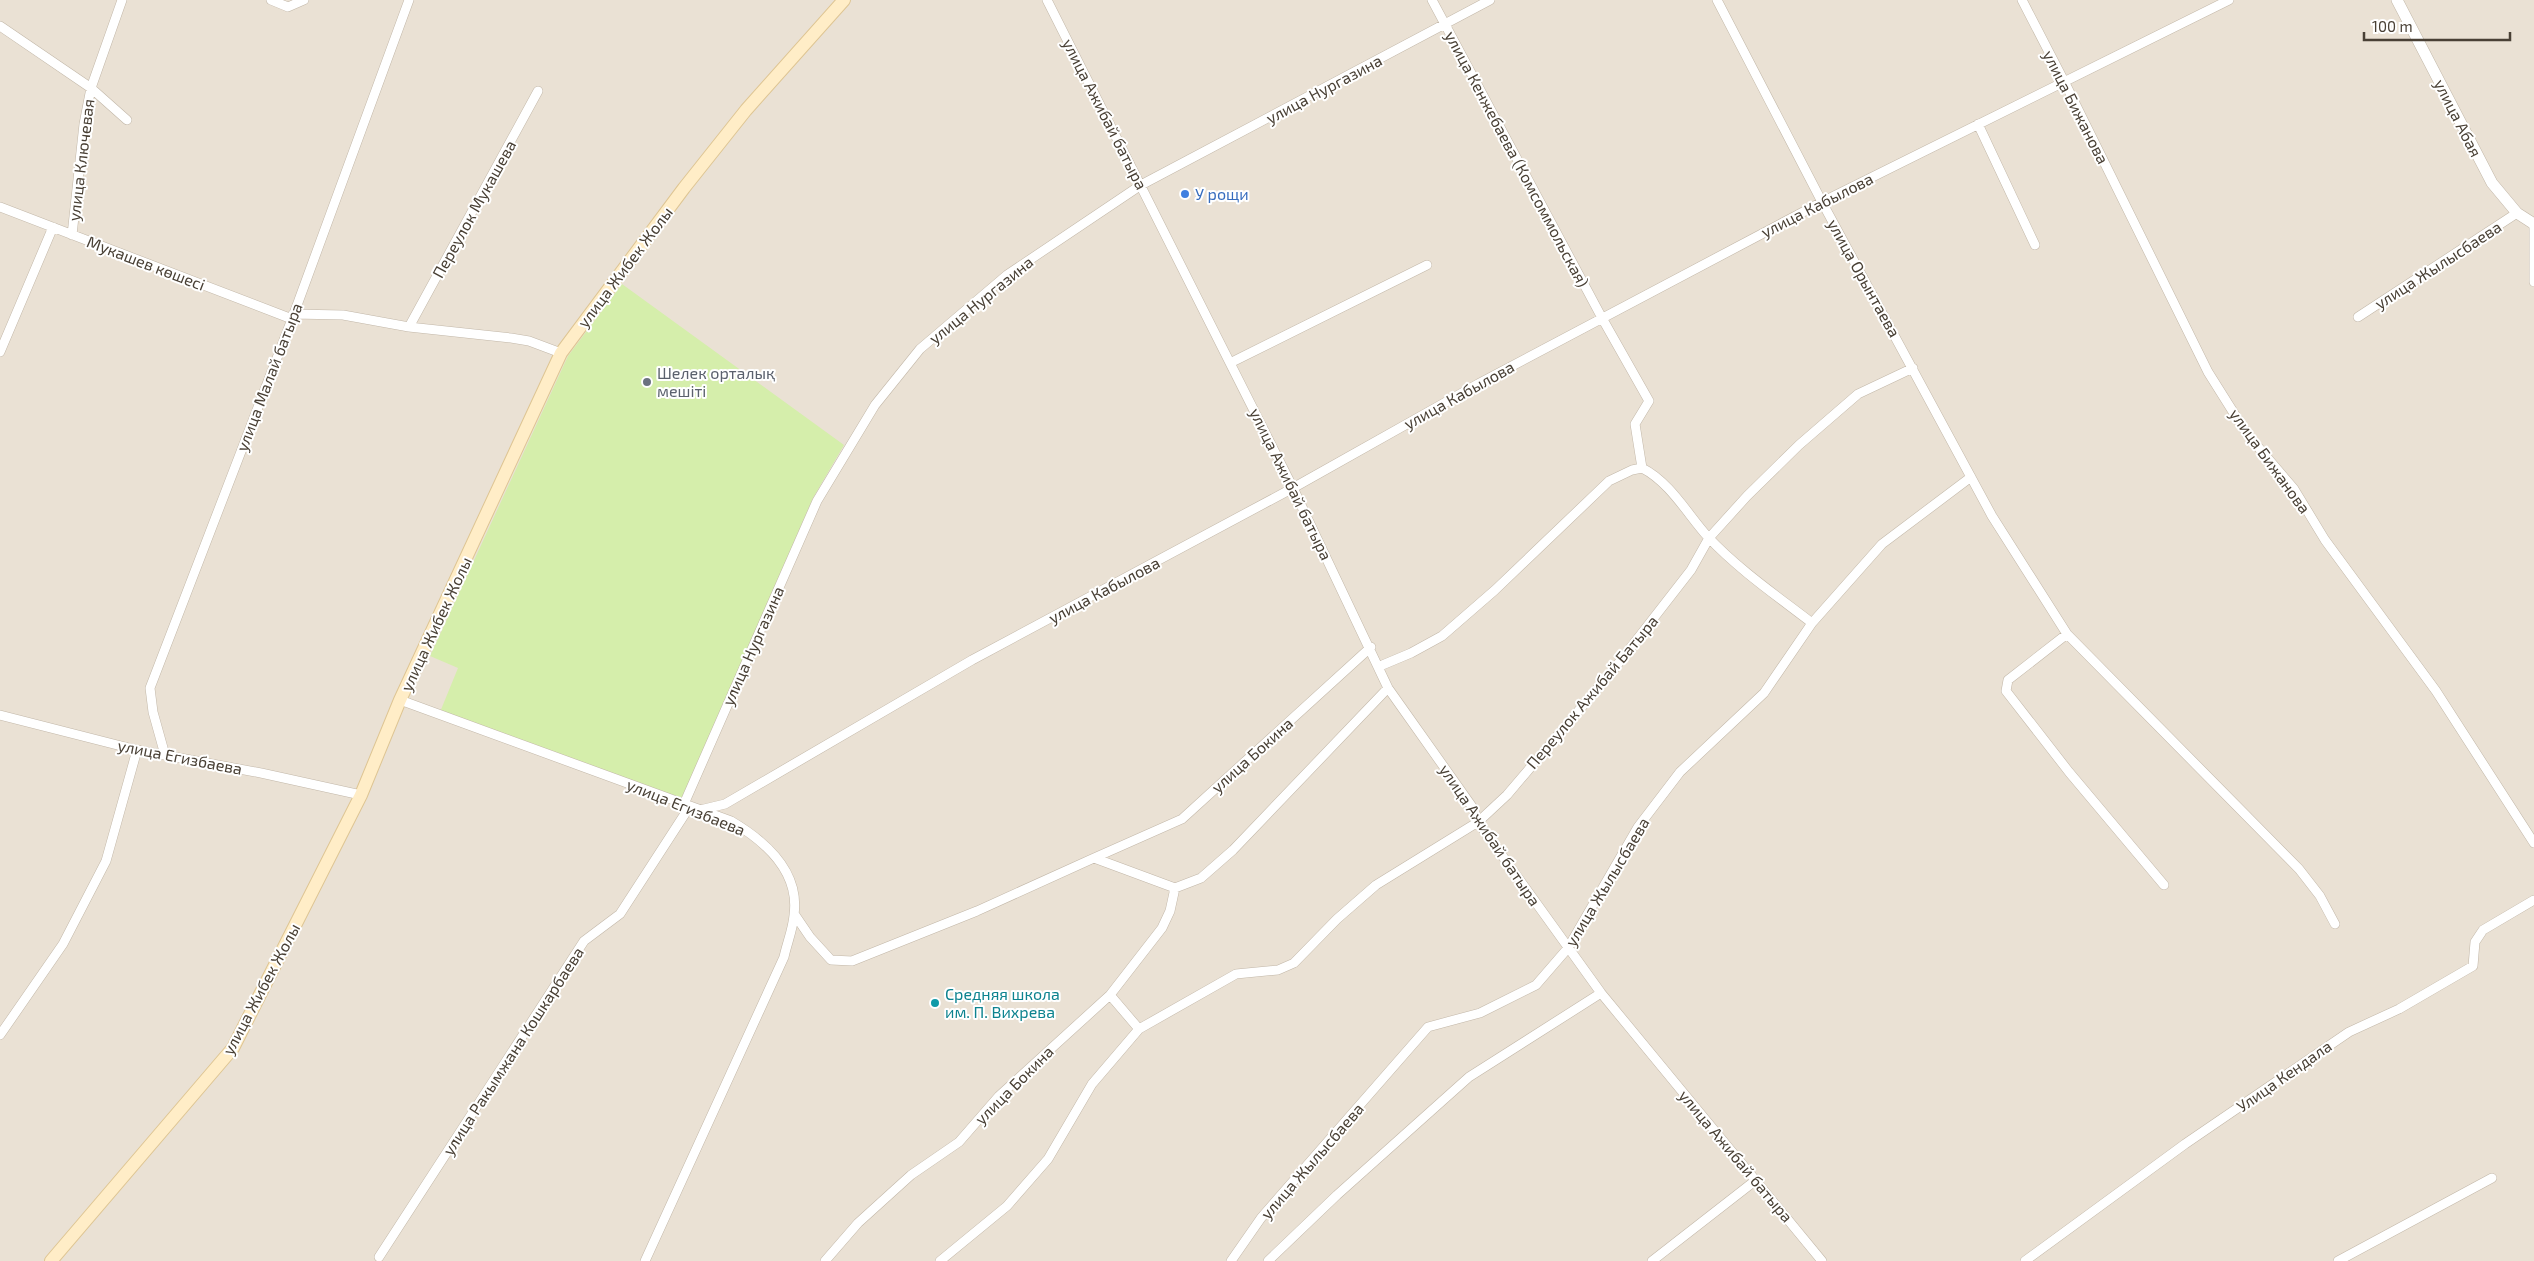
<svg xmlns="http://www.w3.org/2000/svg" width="2534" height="1261" viewBox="0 0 2534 1261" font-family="'Exo 2',sans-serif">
<rect width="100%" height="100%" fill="#f5f0e7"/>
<path fill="#eae1d4" d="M 0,0 L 2534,0 L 2534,1261 L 0,1261 Z"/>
<path fill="#d5eeab" d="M 622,284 L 844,445 L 813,498 L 682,802 L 440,712 L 458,668 L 430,656 L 568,356 Z"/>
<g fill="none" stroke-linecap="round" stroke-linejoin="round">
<defs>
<path id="minor" d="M 271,0 L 288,7 L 304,0
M 1047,0 L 1293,488 L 1388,688 L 1473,808 L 1478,822 L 1601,993 L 1822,1261
M 1432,0 L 1602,318 L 1649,401 L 1635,424 L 1642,468
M 1717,0 L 1822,202 L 1992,516 L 2067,634 L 2299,869 L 2320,896 L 2335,924
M 2022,0 L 2065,83 L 2208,372 L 2247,434 L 2294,489 L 2325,540 L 2436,691 L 2534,843
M 0,26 L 91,88 L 127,120
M 1978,124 L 2035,245
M 0,207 L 292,319
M 2534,223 L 2534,282
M 72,235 L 84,124 L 91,88 L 122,0
M 293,314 L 343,315 L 409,327 L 511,338 L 529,341 L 561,353
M 2358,317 L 2517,213
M 409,327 L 538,91
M 0,352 L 53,227
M 1230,363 L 1427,265
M 1642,468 C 1670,482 1688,515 1708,537 C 1738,569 1777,596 1812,623
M 2067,634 L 2008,680 L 2006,691 L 2069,772 L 2164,885
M 1380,666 L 1411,653 L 1442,636 L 1495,590 L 1609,481 L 1632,470 L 1642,468
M 400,700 L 731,821 C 765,841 800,872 794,915 C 793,929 787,943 784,957 L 645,1261
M 0,715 L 137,750 L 261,773 L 361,795
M 165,755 L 153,712 L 150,688 L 292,319 L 409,0
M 684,804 L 817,501 L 875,405 L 920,349 L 1007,275 L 1141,185 L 1490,0
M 700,810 L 725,804 L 972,660 L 1293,488 L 1478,384 L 1822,202 L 2229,0
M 1094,858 L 1182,819 L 1371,647
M 795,915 L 810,937 L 831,960 L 852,961 L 977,911 L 1094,858 L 1175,888 L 1201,878 L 1233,850 L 1388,688
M 1110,995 L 1139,1029
M 0,1035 L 63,944 L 106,861 L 137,750
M 379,1257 L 584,941 L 620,914 L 690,806
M 825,1261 L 858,1223 L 911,1175 L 959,1142 L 999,1096 L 1110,995 L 1162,928 L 1170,911 L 1175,888
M 940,1261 L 1007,1206 L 1048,1159 L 1092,1084 L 1139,1029 L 1236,974 L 1278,970 L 1294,963 L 1337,919 L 1376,885 L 1478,822 L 1507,795 L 1614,669 L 1691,570 L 1709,538 L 1747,496 L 1799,445 L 1858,394 L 1913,368
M 1231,1261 L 1261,1218 L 1428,1027 L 1480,1013 L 1536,985 L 1568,948 L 1638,827 L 1680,772 L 1764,693 L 1812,623 L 1882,544 L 1971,477
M 1268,1261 L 1337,1195 L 1469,1077 L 1601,993
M 1652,1261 L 1756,1180
M 2025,1261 L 2185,1144 L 2349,1032 L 2399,1009 L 2473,966 L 2475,942 L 2483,930 L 2534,900
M 2338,1261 L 2492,1178"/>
<path id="tertiary" d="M 2397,0 L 2492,183 L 2517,213 L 2534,224"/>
<path id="secondary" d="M 51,1261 L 233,1048 L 361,795 L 400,700 L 561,353 L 684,188 L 746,110 L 844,0"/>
</defs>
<use href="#minor" stroke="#c2b7a8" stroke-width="10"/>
<use href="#tertiary" stroke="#c2b7a8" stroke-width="12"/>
<use href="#secondary" stroke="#dec593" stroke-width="14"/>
<use href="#minor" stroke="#fff" stroke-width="9"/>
<use href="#tertiary" stroke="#fff" stroke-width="11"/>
<use href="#secondary" stroke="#ffedc7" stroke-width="12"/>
</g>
<circle fill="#3f7fe0" stroke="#fff" stroke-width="2" cx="1185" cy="194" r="5"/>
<circle fill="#6b7280" stroke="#fff" stroke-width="2" cx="647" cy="382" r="5"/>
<circle fill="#0f9aa8" stroke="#fff" stroke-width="2" cx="935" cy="1003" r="5"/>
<g text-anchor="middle" stroke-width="4" stroke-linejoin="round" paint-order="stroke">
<g font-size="16" fill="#494035" stroke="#fff">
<text transform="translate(1324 89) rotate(-28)" y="6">улица Нургазина</text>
<text transform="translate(2076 107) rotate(63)" y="6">улица Бижанова</text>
<text transform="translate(1105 114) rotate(63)" y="6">улица Ажибай батыра</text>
<text transform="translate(2458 118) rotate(63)" y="6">улица Абая</text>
<text transform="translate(1517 159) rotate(62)" y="6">улица Кенжебаева (Комсоммольская)</text>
<text transform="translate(81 160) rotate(-83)" y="6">улица Ключевая</text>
<text transform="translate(1817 205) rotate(-27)" y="6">улица Кабылова</text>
<text transform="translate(474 209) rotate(-61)" y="6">Переулок Мукашева</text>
<text transform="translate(146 263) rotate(21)" y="6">Мукашев көшесі</text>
<text transform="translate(2438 265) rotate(-33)" y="6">улица Жылысбаева</text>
<text transform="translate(625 267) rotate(-53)" y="6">улица Жибек Жолы</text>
<text transform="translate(1864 278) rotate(61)" y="6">улица Орынтаева</text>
<text transform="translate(981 300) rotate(-39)" y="6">улица Нургазина</text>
<text transform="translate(269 377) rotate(-69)" y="6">улица Малай батыра</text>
<text transform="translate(1459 395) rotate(-29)" y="6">улица Кабылова</text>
<text transform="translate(2270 461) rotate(54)" y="6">улица Бижанова</text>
<text transform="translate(1291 484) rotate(64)" y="6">улица Ажибай батыра</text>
<text transform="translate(1104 590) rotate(-28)" y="6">улица Кабылова</text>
<text transform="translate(436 624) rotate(-65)" y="6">улица Жибек Жолы</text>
<text transform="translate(753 646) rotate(-66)" y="6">улица Нургазина</text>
<text transform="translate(1592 692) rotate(-50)" y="6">Переулок Ажибай Батыра</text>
<text transform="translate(1252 755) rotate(-42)" y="6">улица Бокина</text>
<text transform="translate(180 757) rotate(11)" y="6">улица Егизбаева</text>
<text transform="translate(686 807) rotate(22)" y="6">улица Егизбаева</text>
<text transform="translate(1490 835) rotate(56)" y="6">улица Ажибай батыра</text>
<text transform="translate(1607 882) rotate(-59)" y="6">улица Жылысбаева</text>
<text transform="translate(261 989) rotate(-62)" y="6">улица Жибек Жолы</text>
<text transform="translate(513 1051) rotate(-57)" y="6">улица Ракымжана Кошкарбаева</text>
<text transform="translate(2284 1076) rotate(-35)" y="6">Улица Кендала</text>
<text transform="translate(1014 1085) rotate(-45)" y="6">улица Бокина</text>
<text transform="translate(1736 1156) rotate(50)" y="6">улица Ажибай батыра</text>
<text transform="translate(1312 1161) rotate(-49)" y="6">улица Жылысбаева</text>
</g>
<g font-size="16" fill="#366cbe" stroke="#fff" text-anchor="start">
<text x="1195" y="200">У рощи</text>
</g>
<g font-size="16" fill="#5b616d" stroke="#fff" text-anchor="start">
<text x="657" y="379">Шелек орталық<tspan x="657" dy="18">мешіті</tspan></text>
</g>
<g font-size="16" fill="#0d838f" stroke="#fff" text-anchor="start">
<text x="945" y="1000">Средняя школа<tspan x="945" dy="18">им. П. Вихрева</tspan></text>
</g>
</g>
<path d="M2364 32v8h146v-8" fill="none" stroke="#494035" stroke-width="2.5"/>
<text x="2372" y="32" font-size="15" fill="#494035" stroke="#ffffff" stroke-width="4" paint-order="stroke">100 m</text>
</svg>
